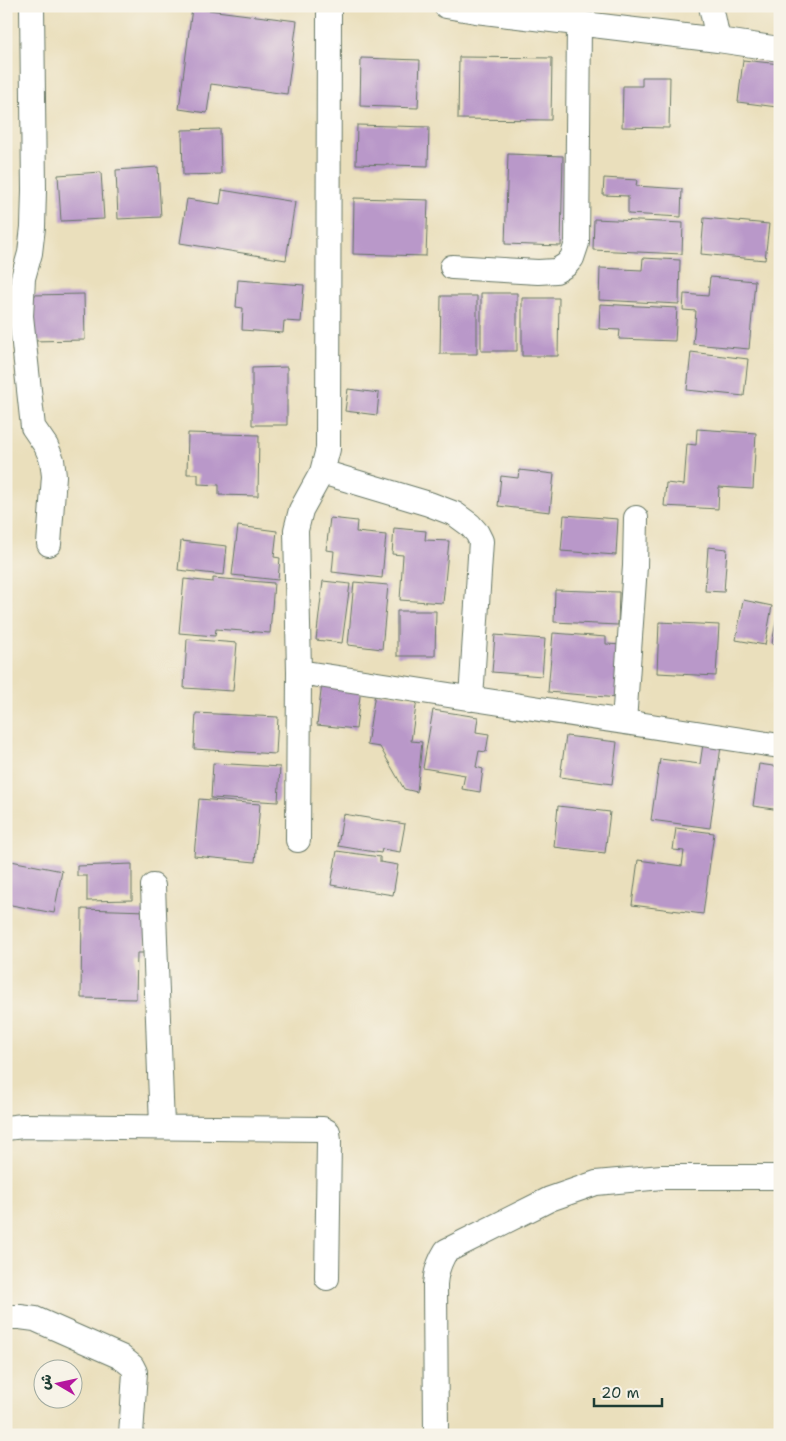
<svg xmlns="http://www.w3.org/2000/svg" width="786" height="1441" viewBox="0 0 786 1441" font-family="'Shantell Sans','Playpen Sans Arabic',sans-serif">
<rect width="100%" height="100%" fill="#f7f3e8"/>
<filter id="ink" filterUnits="userSpaceOnUse"><feTurbulence type="fractalNoise" baseFrequency=".02" numOctaves="2"/><feDisplacementMap in="SourceGraphic" scale="10" xChannelSelector="R" yChannelSelector="G"/><feConvolveMatrix kernelMatrix="1 2 1 2 8 2 1 2 1" color-interpolation-filters="sRGB"/></filter>
<filter id="wash" filterUnits="userSpaceOnUse"><feTurbulence type="fractalNoise" baseFrequency=".0096" numOctaves="4" result="noise"/><feDisplacementMap in="SourceGraphic" scale="20" xChannelSelector="R" yChannelSelector="G"/><feGaussianBlur stdDeviation="1.12" result="paint"/><feColorMatrix in="noise" values="0 0 0 0 0 0 0 0 0 0 0 0 0 0 0 0 0 1.4 0 .05"/><feComposite in="paint" operator="in"/></filter>
<g filter="url(#wash)">
<rect width="100%" height="100%" fill="#eadfbc"/>
<g id="blocks">
<path fill="#b998c9" d="M 192,8 L 297,21 L 287,94 L 211,84 L 207,113 L 179,109 Z
M 459,57 L 552,58 L 551,120 L 458,119 Z
M 361,58 L 420,60 L 418,108 L 360,106 Z
M 743,60 L 780,64 L 780,80 L 777,107 L 738,102 Z
M 642,77 L 670,77 L 669,128 L 622,127 L 623,86 L 642,86 Z
M 357,125 L 429,127 L 428,166 L 356,164 Z
M 220,129 L 221,174 L 183,175 L 182,130 Z
M 508,154 L 563,156 L 561,246 L 505,244 Z
M 158,167 L 161,217 L 118,219 L 116,170 Z
M 101,172 L 104,219 L 61,221 L 58,175 Z
M 604,178 L 637,180 L 636,186 L 682,189 L 681,217 L 628,214 L 628,196 L 603,195 Z
M 222,190 L 295,202 L 286,260 L 180,243 L 187,199 L 220,204 Z
M 354,198 L 428,200 L 426,256 L 353,254 Z
M 704,218 L 769,224 L 765,260 L 701,254 Z
M 594,219 L 683,223 L 682,254 L 593,250 Z
M 643,258 L 680,260 L 679,304 L 599,300 L 600,268 L 642,270 Z
M 710,277 L 755,281 L 749,349 L 693,344 L 696,311 L 683,310 L 684,294 L 708,296 Z
M 238,280 L 304,285 L 301,322 L 284,321 L 283,333 L 242,330 L 243,308 L 236,307 Z
M 481,293 L 517,293 L 517,351 L 481,351 Z
M 84,294 L 85,340 L 31,341 L 31,295 Z
M 441,296 L 477,296 L 477,354 L 440,354 Z
M 522,298 L 559,298 L 558,356 L 522,356 Z
M 600,304 L 677,308 L 675,341 L 619,339 L 620,330 L 599,329 Z
M 691,352 L 748,359 L 744,396 L 687,390 Z
M 287,367 L 287,425 L 252,425 L 252,368 Z
M 348,389 L 379,393 L 377,415 L 345,411 Z
M 697,429 L 756,433 L 753,489 L 719,487 L 718,509 L 664,506 L 666,483 L 684,485 L 687,444 L 696,445 Z
M 188,433 L 259,435 L 258,496 L 219,495 L 219,485 L 198,484 L 198,474 L 187,474 Z
M 519,470 L 554,474 L 550,512 L 498,506 L 501,476 L 518,478 Z
M 564,515 L 618,519 L 616,555 L 561,551 Z
M 330,518 L 357,521 L 356,532 L 386,535 L 382,578 L 332,572 L 334,551 L 326,550 Z
M 238,526 L 277,531 L 274,557 L 280,558 L 278,580 L 232,575 Z
M 394,528 L 426,531 L 425,540 L 449,541 L 443,603 L 400,600 L 403,555 L 392,554 Z
M 181,541 L 227,546 L 224,575 L 178,570 Z
M 708,547 L 727,549 L 724,592 L 705,591 Z
M 213,578 L 274,583 L 270,633 L 216,629 L 215,636 L 179,633 L 184,579 L 213,582 Z
M 323,581 L 350,584 L 342,643 L 316,640 Z
M 354,582 L 388,585 L 382,649 L 348,645 Z
M 555,590 L 619,592 L 618,625 L 554,622 Z
M 743,600 L 772,606 L 765,645 L 736,640 Z
M 779,605 L 780,605 L 780,646 L 772,644 Z
M 397,611 L 436,611 L 435,656 L 397,656 Z
M 659,622 L 719,625 L 716,676 L 657,673 Z
M 553,633 L 606,637 L 606,644 L 623,645 L 618,698 L 548,692 Z
M 495,635 L 545,639 L 542,676 L 492,672 Z
M 187,639 L 237,643 L 233,691 L 184,688 Z
M 322,683 L 361,688 L 356,729 L 317,725 Z
M 375,693 L 417,699 L 411,741 L 422,742 L 417,792 L 404,789 L 380,747 L 367,745 Z
M 433,710 L 478,717 L 476,732 L 489,734 L 486,752 L 479,751 L 476,767 L 483,769 L 480,792 L 462,789 L 465,775 L 423,768 Z
M 196,713 L 278,717 L 276,754 L 194,749 Z
M 566,736 L 617,742 L 612,784 L 560,777 Z
M 703,744 L 721,746 L 710,828 L 651,820 L 660,759 L 700,764 Z
M 213,763 L 280,767 L 278,802 L 211,798 Z
M 759,764 L 780,767 L 780,810 L 753,806 Z
M 199,799 L 260,804 L 255,862 L 194,856 Z
M 558,806 L 610,812 L 605,853 L 554,847 Z
M 343,814 L 405,824 L 400,852 L 382,849 L 381,853 L 338,846 Z
M 676,828 L 714,833 L 703,914 L 632,905 L 638,860 L 682,866 L 684,851 L 673,850 Z
M 337,851 L 380,857 L 380,862 L 398,865 L 393,895 L 331,885 Z
M 6,860 L 62,871 L 54,913 L 6,904 Z
M 132,864 L 132,900 L 87,901 L 87,876 L 77,876 L 77,866 Z
M 82,909 L 147,911 L 146,953 L 137,953 L 136,999 L 81,998 Z"/>
</g>
</g>
<g filter="url(#ink)">
<use href="#blocks" fill-opacity="0" stroke="#667664" stroke-width="1"/>
<g fill="none" stroke-linecap="round" stroke-linejoin="round">
<defs>
<path id="street" d="M 32,6 L 34,190 L 33,227 L 30,253 L 23,278 L 21,316 L 33,427 L 46,446 L 52,460 L 54,476 L 49,544
M 446,6 L 476,11 L 718,40 L 780,49
M 711,6 L 718,40
M 452,267 L 538,272 L 556,271 L 566,265 L 572,258 L 577,243 L 579,24
M 322,472 L 429,504 L 455,514 L 470,525 L 477,533 L 481,541 L 471,699
M 299,672 L 780,746
M 624,722 L 635,566 L 636,518
M 298,840 L 299,672 L 296,530 L 301,510 L 322,472 L 328,449 L 329,6
M 153,886 L 162,1126
M 6,1128 L 23,1126 L 323,1129 L 328,1132 L 329,1141 L 327,1278
M 6,1317 L 20,1317 L 35,1319 L 121,1357 L 132,1366 L 135,1372 L 131,1435
M 436,1435 L 435,1284 C 436,1271 439,1262 446,1251 L 550,1199 L 596,1183 L 662,1177 L 780,1177"/>
</defs>
<use href="#street" stroke="#667664" stroke-width="26"/>
<use href="#street" stroke="#fff" stroke-width="24"/>
</g>
</g>
<rect width="786" height="1441" fill="none" stroke="#f7f3e8" stroke-width="25"/>
<g transform="translate(58 1384) rotate(279)"><circle r="24" fill="#f7f3e8" stroke="#a1aaa0"/>
<path d="M0-4L9 19L0 12L-9 19Z" fill="#b5179e"/>
<text y="-8" font-size="14" font-weight="bold" text-anchor="middle" fill="#1f3d34">ش</text>
</g>
<path d="M594 1398v8h68v-8" fill="none" stroke="#1f3d34" stroke-width="2.5"/>
<text x="601" y="1398" font-size="15" fill="#1f3d34" stroke="#f7f3e8" stroke-width="4" paint-order="stroke">20 m</text>
</svg>
